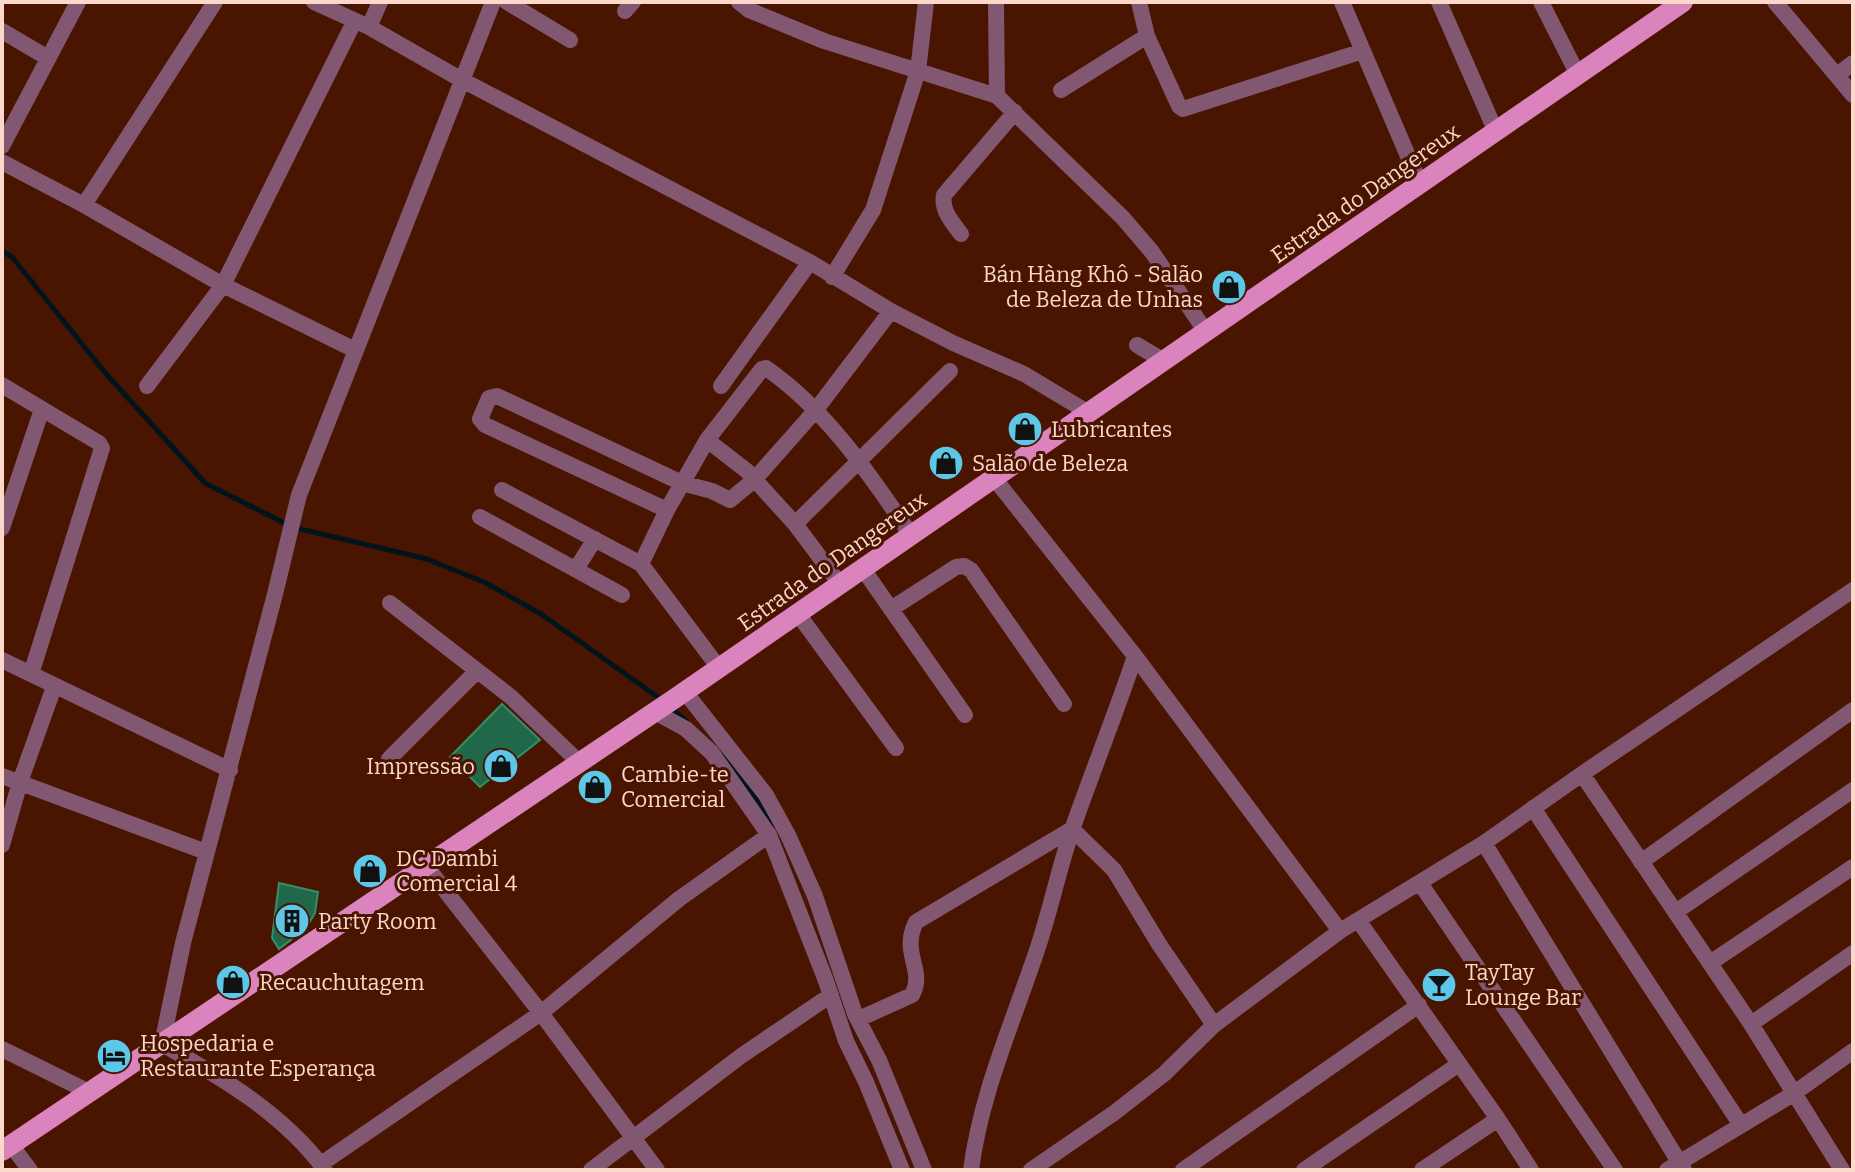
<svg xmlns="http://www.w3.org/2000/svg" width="1855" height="1172" viewBox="0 0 1855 1172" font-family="Bitter,serif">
<rect width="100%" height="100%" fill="#491400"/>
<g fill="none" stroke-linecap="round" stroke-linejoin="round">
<path stroke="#00141c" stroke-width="5" d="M 2,251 L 12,257 L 107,375 L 205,483 L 292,527 L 427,559 L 486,583 L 541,614 L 662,700
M 670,707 L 686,721
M 723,755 L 761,805 L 772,826"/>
</g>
<path fill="#21684a" stroke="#329067" stroke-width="2" d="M 502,704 L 540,740 L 480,787 L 450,757 Z
M 279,883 L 318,892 L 315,913 L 306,928 L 279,949 L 272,938 Z"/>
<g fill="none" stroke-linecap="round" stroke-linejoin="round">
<path stroke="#825772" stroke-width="16" d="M 314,2 L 369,27 L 462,80 L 810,262 L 891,311 L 953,343 L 1024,374 L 1089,413
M 507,2 L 570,40
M 739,2 L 749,10 L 824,41 L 997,96 L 1123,218 L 1152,252 L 1206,332
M 996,2 L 997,96
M 1139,2 L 1147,36 L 1179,106 L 1183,109 L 1363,51
M 1342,2 L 1420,184
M 1439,2 L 1496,132
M 1541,2 L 1578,75
M 1775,2 L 1853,95
M 625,11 L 633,2
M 369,27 L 380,2
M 2,31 L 48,58
M 1837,75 L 1853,63
M 1061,90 L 1147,36
M 2,146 L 78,2
M 2,162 L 84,205 L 223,285 L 355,350
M 84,205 L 215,2
M 961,234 C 952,222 941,210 944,195 L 1015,112
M 832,277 L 873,210 L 918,71 L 926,2
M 1137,345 L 1164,361
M 2,385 L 99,443 L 102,448 L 31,674
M 147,386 L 223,285 L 354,22
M 721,386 L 810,262
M 707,440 L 747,471 L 795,524 L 840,584
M 994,478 L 1135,656 L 1340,931
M 502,490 L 641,564 L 719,668
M 667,510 L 485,425 L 480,419 L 489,398 L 497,396 L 682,483 L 712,491 L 730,500 L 754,480 L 815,411 L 891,311
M 480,517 L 622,595
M 795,524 L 950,371
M 2,528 L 42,409
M 641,564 L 667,510 L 707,440 L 762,369 L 766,368 C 827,410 870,475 911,535
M 576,569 L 595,539
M 863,569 L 965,715
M 390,603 L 511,697 L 580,763
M 891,609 L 956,567 L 964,566 L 971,570 L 1064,704
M 798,614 L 896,748
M 2,660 L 230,770
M 685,692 L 766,795 L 788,835 L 815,896 L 855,1014 L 879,1060 L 924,1170
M 655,712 L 686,729 L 712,753 L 769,835 L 826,981 L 846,1041 L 866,1082 L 902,1170
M 389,759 L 477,671
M 1582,774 L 1751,1024 L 1842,1170
M 2,776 L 206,852
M 1533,808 L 1741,1125
M 1484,843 L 1684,1170
M 2,845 L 20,782 L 54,687
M 1641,862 L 1853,710
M 426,866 L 541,1013 L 657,1170
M 1420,883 L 1615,1170
M 1677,911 L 1853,790
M 1358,920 L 1498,1119 L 1531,1170
M 1710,963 L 1853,867
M 858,1017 L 861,1018 L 912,995 C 926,970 900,954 916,922 L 1072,829 L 1114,870 L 1159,944 L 1214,1025
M 1751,1024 L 1853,953
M 2,1049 L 89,1092
M 11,1145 L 30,1170
M 321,1164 L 541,1013 L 679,899 L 769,835
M 325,1170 C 284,1114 221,1077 162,1044 L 183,943 L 275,594 L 299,495 L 493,2
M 591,1170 L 741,1056 L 831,995
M 971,1170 C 981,1093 1013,1022 1037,950 C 1051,909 1059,867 1073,827 C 1093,770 1116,713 1135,656
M 1031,1170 L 1114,1113 L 1164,1074 L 1214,1025 L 1340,931 L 1484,843 L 1582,774 L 1853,590
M 1183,1170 L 1419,1005
M 1304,1170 L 1459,1064
M 1422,1170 L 1498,1119
M 1667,1170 L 1793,1094 L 1853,1051"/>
<path stroke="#db83bd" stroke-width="20" d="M 2,1151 L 674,699 L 1683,2"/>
</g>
<defs>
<symbol id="shop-disc" viewBox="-11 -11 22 22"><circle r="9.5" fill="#5dc7e8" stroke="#491400"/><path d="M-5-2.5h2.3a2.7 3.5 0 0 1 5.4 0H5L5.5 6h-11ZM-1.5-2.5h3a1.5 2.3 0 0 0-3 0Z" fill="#111"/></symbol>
<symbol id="building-disc" viewBox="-11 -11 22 22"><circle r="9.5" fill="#5dc7e8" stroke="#491400"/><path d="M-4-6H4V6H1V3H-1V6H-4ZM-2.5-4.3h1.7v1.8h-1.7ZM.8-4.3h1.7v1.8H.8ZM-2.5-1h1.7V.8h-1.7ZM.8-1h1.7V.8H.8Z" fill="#111"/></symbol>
<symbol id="bar-disc" viewBox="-11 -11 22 22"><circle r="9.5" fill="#5dc7e8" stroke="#491400"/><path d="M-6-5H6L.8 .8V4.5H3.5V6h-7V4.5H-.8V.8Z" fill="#111"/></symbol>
<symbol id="hotel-disc" viewBox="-11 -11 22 22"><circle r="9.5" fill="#5dc7e8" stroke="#491400"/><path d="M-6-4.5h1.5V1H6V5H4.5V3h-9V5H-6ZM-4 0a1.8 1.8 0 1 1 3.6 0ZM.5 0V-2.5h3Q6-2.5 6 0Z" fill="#111"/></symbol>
</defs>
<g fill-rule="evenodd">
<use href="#shop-disc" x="1209" y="267" width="40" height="40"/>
<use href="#shop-disc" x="1005" y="409" width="40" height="40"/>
<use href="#shop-disc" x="926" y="443" width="40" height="40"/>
<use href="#shop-disc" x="481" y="746" width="40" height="40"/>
<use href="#shop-disc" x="575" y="767" width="40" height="40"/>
<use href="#shop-disc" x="350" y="851" width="40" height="40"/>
<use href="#building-disc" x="272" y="901" width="40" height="40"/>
<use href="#shop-disc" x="213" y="962" width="40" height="40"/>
<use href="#bar-disc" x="1419" y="965" width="40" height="40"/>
<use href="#hotel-disc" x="94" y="1036" width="40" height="40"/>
</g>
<g text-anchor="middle" stroke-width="6" stroke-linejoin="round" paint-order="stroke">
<g font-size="22" fill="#fcd8cb" stroke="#491400">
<text transform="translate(1365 193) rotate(-35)" y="8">Estrada do Dangereux</text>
<text transform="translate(832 561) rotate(-35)" y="8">Estrada do Dangereux</text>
</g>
<g font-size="22" fill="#fcd8cb" stroke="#491400" text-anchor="start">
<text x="1203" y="282" text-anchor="end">Bán Hàng Khô - Salão<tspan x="1203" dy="25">de Beleza de Unhas</tspan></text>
<text x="1051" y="437">Lubricantes</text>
<text x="972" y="471">Salão de Beleza</text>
<text x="475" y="774" text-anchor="end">Impressão</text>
<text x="621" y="782">Cambie-te<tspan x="621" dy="25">Comercial</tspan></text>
<text x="396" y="866">DC Dambi<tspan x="396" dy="25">Comercial 4</tspan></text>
<text x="318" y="929">Party Room</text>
<text x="1465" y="980">TayTay<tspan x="1465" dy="25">Lounge Bar</tspan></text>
<text x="259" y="990">Recauchutagem</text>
<text x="140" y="1051">Hospedaria e<tspan x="140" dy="25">Restaurante Esperança</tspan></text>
</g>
</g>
<rect width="1855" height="1172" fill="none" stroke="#fcd8cb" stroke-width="8"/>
</svg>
